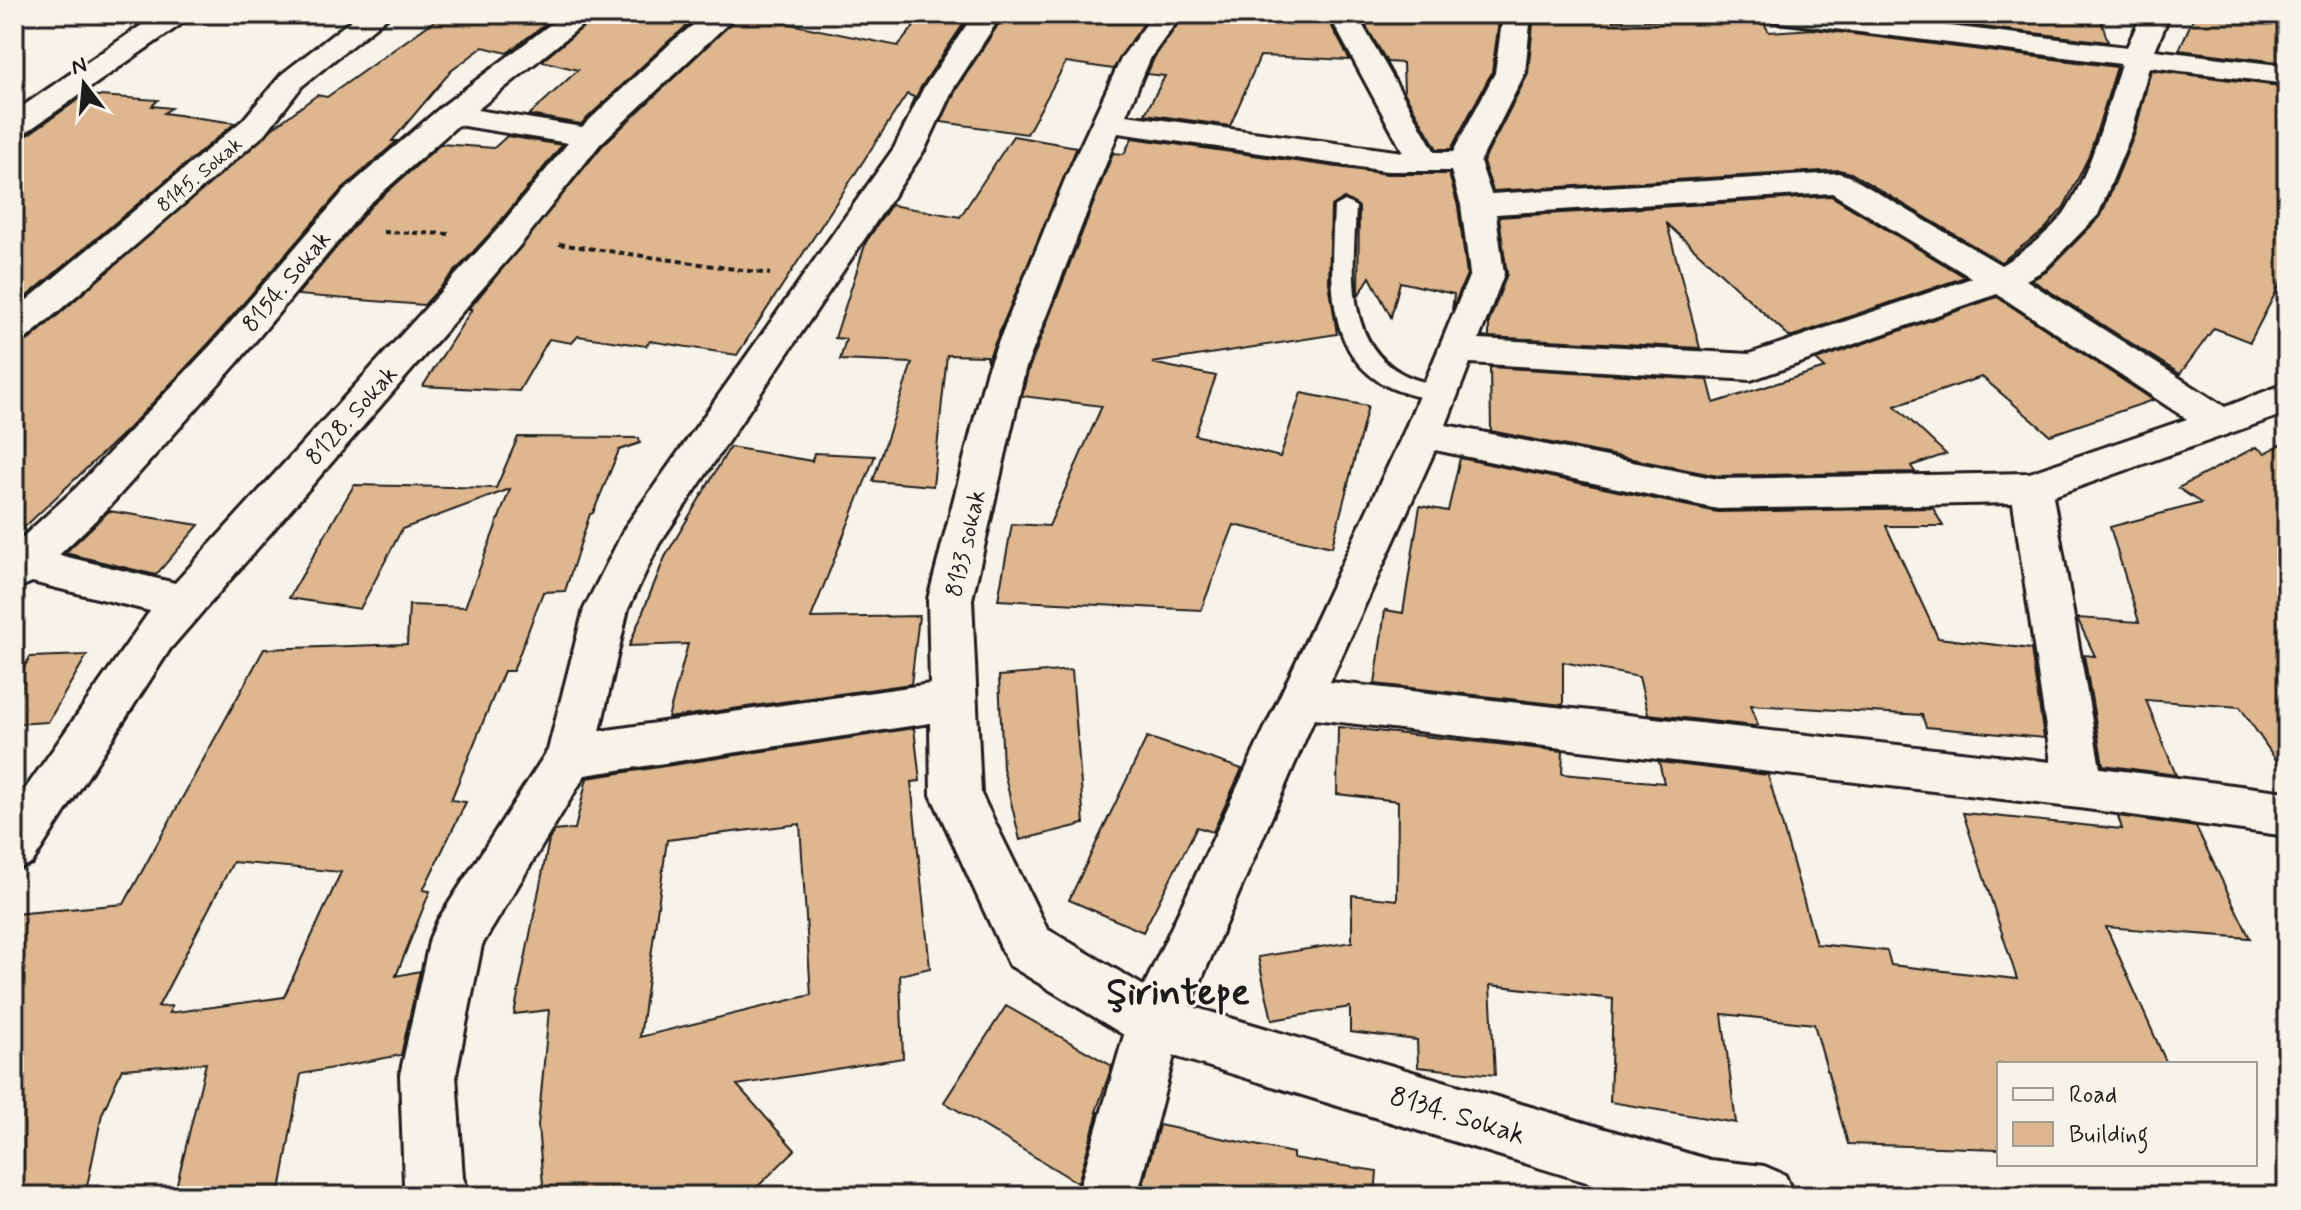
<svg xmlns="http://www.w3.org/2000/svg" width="2301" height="1210" viewBox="0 0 2301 1210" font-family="Mynerve,sans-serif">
<rect width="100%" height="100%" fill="#f7f3e8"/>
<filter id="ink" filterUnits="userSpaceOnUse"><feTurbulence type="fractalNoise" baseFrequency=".0125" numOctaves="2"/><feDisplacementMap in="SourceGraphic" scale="16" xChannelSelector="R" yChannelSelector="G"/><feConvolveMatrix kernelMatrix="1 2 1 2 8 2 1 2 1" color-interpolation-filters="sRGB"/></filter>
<g filter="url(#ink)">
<path fill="#deb78f" stroke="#1c1c1c" stroke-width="2" fill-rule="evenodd" d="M 444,14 L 559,14 L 507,53 L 483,47 L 451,71 L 392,141 L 397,141 L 342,189 L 210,342 L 128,429 L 14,537 L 14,345 L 29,340 L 273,128 L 317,95 L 327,97 Z
M 599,14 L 702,14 L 671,39 L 581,124 L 529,115 L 578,70 L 542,61 Z
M 741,14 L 898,46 L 924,14 L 970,14 L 921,87 L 909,111 L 914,97 L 907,94 L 737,355 L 650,341 L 646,346 L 578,336 L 572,343 L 549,339 L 519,391 L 423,386 L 472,309 L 469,309 L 602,146 Z
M 1005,14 L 1150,14 L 1113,69 L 1066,62 L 1027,134 L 941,122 L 956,90 Z
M 1185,14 L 1338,14 L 1332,27 L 1350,60 L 1260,56 L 1230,126 L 1145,114 L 1165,76 L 1147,74 L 1154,58 Z
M 1372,14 L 1500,14 L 1492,72 L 1451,149 L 1437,149 L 1404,92 L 1403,63 L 1387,62 L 1366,26 Z
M 1534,14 L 1613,17 L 1613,21 L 1762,20 L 1769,32 L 1813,29 L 2117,67 L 2089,156 L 2064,207 L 2044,230 L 2001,262 L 1851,173 L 1839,170 L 1493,191 L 1483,162 L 1528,74 Z
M 1874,14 L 1996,14 L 2041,20 L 2040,14 L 2099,14 L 2108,42 Z
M 2195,14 L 2261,14 L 2287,20 L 2287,63 L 2179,50 Z
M 2151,70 L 2287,87 L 2287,271 L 2250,342 L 2214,328 L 2180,374 L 2032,280 L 2046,272 L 2101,216 L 2135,133 Z
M 85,95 L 158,100 L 152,106 L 171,108 L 164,113 L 235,123 L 14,307 L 14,138 L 27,135 Z
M 507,136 L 562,145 L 495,228 L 424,305 L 297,295 L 370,207 L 441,144 L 494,148 Z
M 1013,136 L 1077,147 L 987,362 L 987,356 L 947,355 L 933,486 L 873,481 L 912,363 L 840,360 L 846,339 L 835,338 L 866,242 L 891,205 L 960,217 Z
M 1132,138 L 1387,174 L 1449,174 L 1458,206 L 1467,274 L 1452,310 L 1454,294 L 1400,282 L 1391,317 L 1370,277 L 1358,296 L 1359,207 L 1344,198 L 1331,207 L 1329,282 L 1337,334 L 1152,363 L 1216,376 L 1195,435 L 1280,457 L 1301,393 L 1368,406 L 1332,547 L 1234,525 L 1201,610 L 998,600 L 1012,524 L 1049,526 L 1102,406 L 1022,396 L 1028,371 L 1113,153 L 1124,154 Z
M 1831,196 L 1965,277 L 1790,337 L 1667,224 L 1700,348 L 1489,337 L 1489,322 L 1507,274 L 1499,217 Z
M 1997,297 L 2153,400 L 2050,435 L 1982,377 L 1895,406 L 1946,454 L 1911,466 L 1915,472 L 1718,476 L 1491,431 L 1490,367 L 1708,380 L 1714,403 L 1825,368 L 1816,360 Z
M 518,437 L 639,438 L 640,443 L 619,450 L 593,513 L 590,514 L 565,591 L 543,592 L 513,671 L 504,671 L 451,800 L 466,802 L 423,890 L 430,891 L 396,976 L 420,971 L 401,1055 L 301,1074 L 279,1196 L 174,1196 L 206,1063 L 122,1069 L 102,1114 L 85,1196 L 14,1196 L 14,914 L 124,904 L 264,649 L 407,644 L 409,605 L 465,607 L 510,489 L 402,529 L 360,609 L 289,598 L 354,485 L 496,488 ZM 233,862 L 341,872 L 284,997 L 169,1013 L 172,1006 L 158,1007 Z
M 2287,441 L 2287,776 L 2240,707 L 2146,700 L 2176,775 L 2103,765 L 2084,655 L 2095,656 L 2077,618 L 2139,622 L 2110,527 L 2201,503 L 2178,488 L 2256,447 L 2265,453 Z
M 730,447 L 812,461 L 814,453 L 875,456 L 811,618 L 919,616 L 911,684 L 668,718 L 688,644 L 629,646 L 665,557 Z
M 1460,458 L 1717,512 L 1933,508 L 1943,526 L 1886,526 L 1938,638 L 2031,649 L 2044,738 L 1926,727 L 1922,715 L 1751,705 L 1758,725 L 1754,726 L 1648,714 L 1639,677 L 1563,662 L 1563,705 L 1375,684 L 1385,610 L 1403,613 L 1420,506 L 1448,511 Z
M 109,511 L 199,525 L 156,575 L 65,553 Z
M 87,655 L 48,722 L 14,724 L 14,684 L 30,657 Z
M 1072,670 L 1084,824 L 1020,840 L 1003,768 L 999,676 Z
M 1338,727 L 1563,751 L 1562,774 L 1664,783 L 1659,762 L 1768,775 L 1816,944 L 1887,951 L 1891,965 L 2017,979 L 1963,813 L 2122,829 L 2118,816 L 2196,827 L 2250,938 L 2106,927 L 2167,1064 L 1999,1064 L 1999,1149 L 1848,1144 L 1814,1024 L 1722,1014 L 1736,1123 L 1610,1102 L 1613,999 L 1490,985 L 1495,1075 L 1418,1067 L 1417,1040 L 1350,1032 L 1350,1007 L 1272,1020 L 1258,957 L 1352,942 L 1352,895 L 1397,900 L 1398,801 L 1337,794 Z
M 914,728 L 920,781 L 911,782 L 930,968 L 900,975 L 903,1058 L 737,1085 L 795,1150 L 748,1196 L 544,1196 L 538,1126 L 549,1010 L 514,1014 L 549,840 L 554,831 L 575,829 L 587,778 ZM 800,824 L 811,995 L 640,1037 L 667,840 Z
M 1147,737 L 1242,769 L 1213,832 L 1197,827 L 1143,932 L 1069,900 Z
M 1006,1006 L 1112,1066 L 1096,1112 L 1098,1112 L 1078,1183 L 944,1102 Z
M 1159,1125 L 1293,1153 L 1293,1158 L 1377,1171 L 1375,1196 L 1140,1196 Z"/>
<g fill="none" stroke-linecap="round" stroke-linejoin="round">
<defs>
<path id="service" d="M 1345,201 L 1356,207 C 1354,263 1342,340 1401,373 C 1415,381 1433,384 1449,388 L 1452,394 L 1449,400 L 1440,402 C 1422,397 1403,394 1387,386 C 1321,352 1332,268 1334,207 Z"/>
<path id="minor" d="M 359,14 L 391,14 L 302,86 L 265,134 L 27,338 L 14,342 L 14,311 L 243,120 L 282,74 Z
M 564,14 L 596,14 L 477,110 L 582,127 L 673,41 L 707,14 L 738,14 L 600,144 L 521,244 L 170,649 L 32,863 L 14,870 L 14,805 L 150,611 L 32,582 L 14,590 L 14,545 L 76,488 L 212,344 L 344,191 L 440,108 ZM 458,125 L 568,143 L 497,230 L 175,583 L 59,555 L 106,510 L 238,362 L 368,205 Z
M 974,14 L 1002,14 L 953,89 L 925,149 L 659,544 L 628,609 L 600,731 L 930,684 L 928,599 L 987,370 L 1066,177 L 1122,57 L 1154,14 L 1182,14 L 1151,57 L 1126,115 L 1403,152 L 1335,26 L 1341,14 L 1369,14 L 1363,26 L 1435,152 L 1453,152 L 1495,73 L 1503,14 L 1531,14 L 1525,73 L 1480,162 L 1491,194 L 1838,173 L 1849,176 L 2001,265 C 2021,254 2055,229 2067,209 C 2092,169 2107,109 2121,64 L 1778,22 L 1768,20 L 1764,14 L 1848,14 L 2127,47 L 2142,14 L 2170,14 L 2155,50 L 2287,66 L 2287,84 L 2149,67 L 2132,132 L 2098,215 L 2044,270 L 2026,280 L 2225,407 L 2287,383 L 2287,413 L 2053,496 L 2100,768 L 2287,792 L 2287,836 L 2079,808 L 1314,719 L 1190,1006 L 1710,1160 L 1764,1166 L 1785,1175 L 1794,1196 L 1632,1196 L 1174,1056 L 1137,1196 L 1077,1196 L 1124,1035 L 1009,965 L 931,795 L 930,723 L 585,775 L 482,945 L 456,1075 L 463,1178 L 471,1196 L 409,1196 L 404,1184 L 400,1075 L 430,938 L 438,920 L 548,750 L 584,609 L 626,526 L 894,148 L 923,89 ZM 1118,133 L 1387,171 L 1451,171 L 1461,205 L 1470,274 L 1403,434 L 1144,986 L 1047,929 L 981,794 L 972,599 L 1025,370 ZM 1832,193 L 1972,278 L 1749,354 L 1479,339 L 1504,274 L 1496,214 ZM 1997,294 L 2187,419 L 2029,473 L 1718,479 L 1446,425 L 1470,363 L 1751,380 ZM 1435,450 L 1718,509 L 2013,503 L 2051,762 L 1330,682 Z"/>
<path id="tertiary" d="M 158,14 L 191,14 L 187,20 L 25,133 L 14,135 L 14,112 Z"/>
</defs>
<use href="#service" stroke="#1c1c1c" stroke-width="6"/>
<use href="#minor" stroke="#1c1c1c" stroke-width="6"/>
<use href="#tertiary" stroke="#1c1c1c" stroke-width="6"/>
<path stroke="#1c1c1c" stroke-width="4" stroke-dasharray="6 4" stroke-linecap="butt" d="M 383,232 L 453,234
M 559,244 L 770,274"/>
<use href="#service" fill="#f7f3e8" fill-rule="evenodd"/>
<use href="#minor" fill="#f7f3e8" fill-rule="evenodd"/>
<use href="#tertiary" fill="#f7f3e8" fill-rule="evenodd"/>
</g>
</g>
<g text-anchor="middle" stroke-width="6" stroke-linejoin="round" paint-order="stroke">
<g font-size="20" fill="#1c1c1c" stroke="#f7f3e8">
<text transform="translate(199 174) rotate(-40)" y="7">8145. Sokak</text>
</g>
<g font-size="24" fill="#1c1c1c" stroke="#f7f3e8">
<text transform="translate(286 281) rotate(-50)" y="8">8154. Sokak</text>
<text transform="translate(351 415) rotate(-48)" y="8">8128. Sokak</text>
<text transform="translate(965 543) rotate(-77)" y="8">8133 sokak</text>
</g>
<g font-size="28" fill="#1c1c1c" stroke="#f7f3e8">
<text transform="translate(1458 1114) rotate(17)" y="10">8134. Sokak</text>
</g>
<g font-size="38" font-weight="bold" fill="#1c1c1c" stroke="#f7f3e8">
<text x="1178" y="1004">Şirintepe</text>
</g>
</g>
<rect width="2301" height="1210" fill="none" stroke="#f7f3e8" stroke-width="48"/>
<rect x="24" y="24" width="2253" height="1162" fill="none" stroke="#1c1c1c" stroke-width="3" filter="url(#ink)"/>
<rect x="1997" y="1062" width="260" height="104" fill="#f7f3e8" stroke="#9f9d96" stroke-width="2"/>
<rect x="2013" y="1088" width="40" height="12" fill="#f7f3e8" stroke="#9f9d96" stroke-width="2"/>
<text x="2069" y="1102" font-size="24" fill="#1c1c1c">Road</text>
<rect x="2013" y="1122" width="40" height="24" fill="#deb78f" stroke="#9f9d96" stroke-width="2"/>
<text x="2069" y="1142" font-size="24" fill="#1c1c1c">Building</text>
<g transform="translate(84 84) rotate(344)" stroke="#f7f3e8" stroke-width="6" paint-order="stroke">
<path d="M0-6L14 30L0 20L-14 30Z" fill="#1c1c1c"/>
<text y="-12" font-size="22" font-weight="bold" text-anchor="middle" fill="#1c1c1c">N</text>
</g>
</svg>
